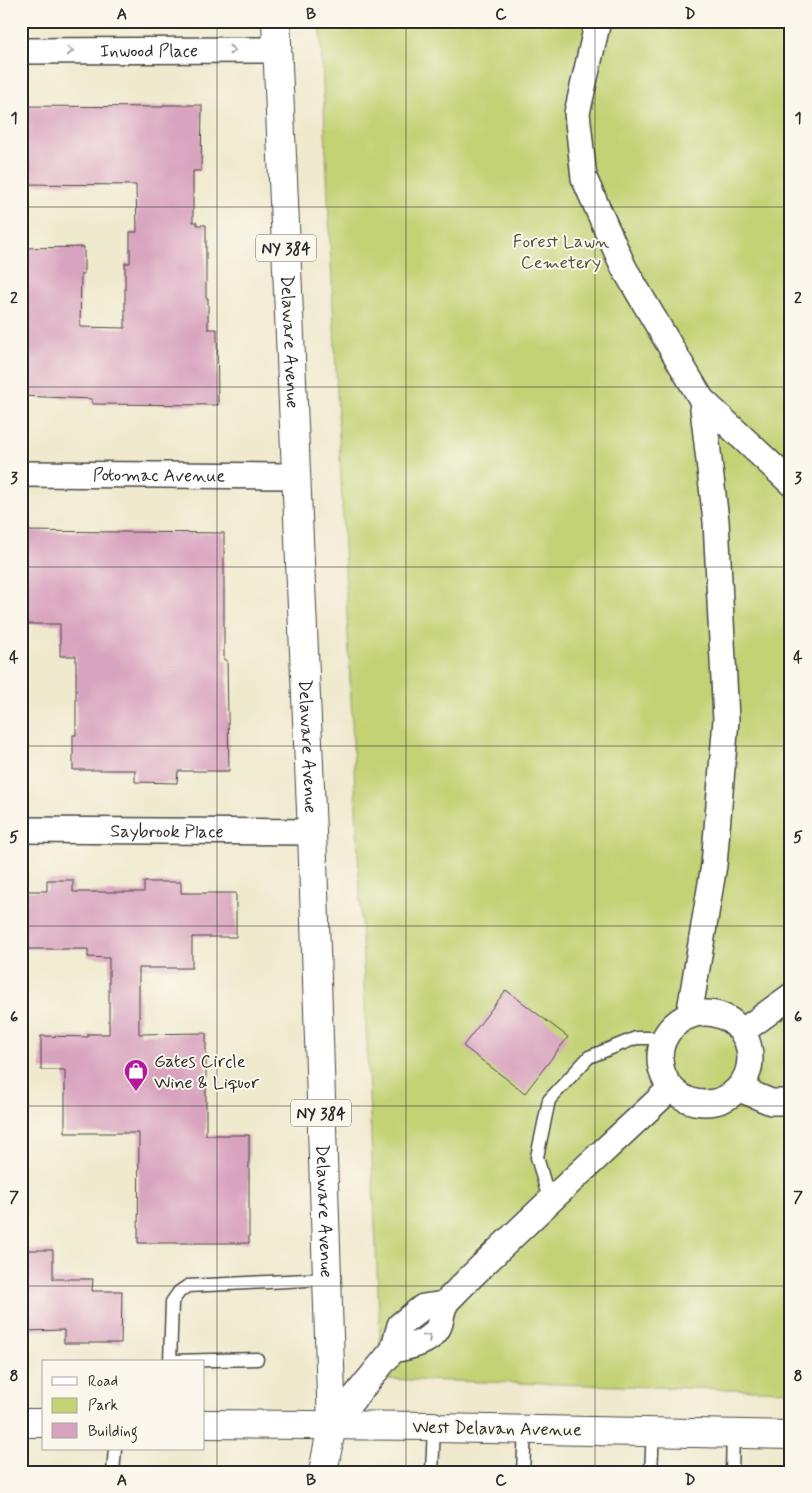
<svg xmlns="http://www.w3.org/2000/svg" width="812" height="1493" viewBox="0 0 812 1493" font-family="Mynerve,sans-serif">
<rect width="100%" height="100%" fill="#fbf7ec"/>
<filter id="ink" filterUnits="userSpaceOnUse"><feTurbulence type="fractalNoise" baseFrequency=".02" numOctaves="2"/><feDisplacementMap in="SourceGraphic" scale="10" xChannelSelector="R" yChannelSelector="G"/><feConvolveMatrix kernelMatrix="1 2 1 2 8 2 1 2 1" color-interpolation-filters="sRGB"/></filter>
<filter id="wash" filterUnits="userSpaceOnUse"><feTurbulence type="fractalNoise" baseFrequency=".0096" numOctaves="4" result="noise"/><feDisplacementMap in="SourceGraphic" scale="20" xChannelSelector="R" yChannelSelector="G"/><feGaussianBlur stdDeviation="1.12" result="paint"/><feColorMatrix in="noise" values="0 0 0 0 0 0 0 0 0 0 0 0 0 0 0 0 0 1.4 0 .05"/><feComposite in="paint" operator="in"/></filter>
<g filter="url(#wash)">
<rect width="100%" height="100%" fill="#efe9ce"/>
<path fill="#c3d274" stroke="#777e50" d="M 320,21 L 791,21 L 791,1391 L 382,1379 Z"/>
<g id="blocks">
<path fill="#d8a3be" d="M 163,105 L 202,105 L 201,171 L 193,171 L 193,222 L 197,222 L 197,225 L 206,225 L 206,298 L 208,298 L 208,329 L 217,329 L 218,405 L 92,404 L 92,399 L 21,396 L 21,248 L 84,247 L 84,274 L 81,274 L 80,327 L 125,328 L 125,263 L 130,263 L 130,232 L 137,232 L 136,185 L 21,184 L 21,106 L 163,107 Z
M 21,531 L 224,533 L 224,660 L 227,660 L 229,771 L 178,771 L 177,783 L 135,782 L 135,770 L 73,770 L 73,735 L 76,735 L 76,656 L 60,656 L 60,624 L 21,624 Z
M 47,880 L 73,880 L 73,892 L 144,892 L 144,882 L 181,882 L 181,893 L 236,893 L 236,937 L 192,937 L 192,968 L 139,968 L 139,1034 L 206,1033 L 206,1135 L 249,1135 L 249,1243 L 138,1243 L 139,1133 L 65,1133 L 65,1070 L 41,1070 L 41,1036 L 88,1037 L 88,1034 L 109,1034 L 109,958 L 88,957 L 88,949 L 21,949 L 21,891 L 47,891 Z
M 506,990 L 568,1037 L 525,1093 L 463,1046 Z
M 21,1250 L 53,1250 L 53,1279 L 93,1279 L 92,1291 L 122,1291 L 121,1343 L 64,1343 L 64,1330 L 21,1331 Z"/>
</g>
</g>
<g filter="url(#ink)">
<use href="#blocks" fill-opacity="0" stroke="#484843" stroke-width="1"/>
<g fill="none" stroke-linecap="round" stroke-linejoin="round">
<defs>
<path id="lane" d="M 550,1203 L 537,1157 L 549,1100 L 589,1057 L 636,1038 L 664,1038
M 170,1361 L 257,1359
M 170,1362 L 172,1302 L 179,1292 L 188,1286 L 326,1279
M 113,1472 L 115,1449
M 432,1472 L 434,1428
M 523,1472 L 525,1430
M 651,1472 L 653,1431
M 732,1472 L 733,1433"/>
<g id="street">
<path d="M 598,21 L 577,113 L 584,178 L 624,268 L 702,400 L 716,521 L 726,720 L 714,865 L 689,1016"/>
<path id="s1" d="M 21,51 L 277,50"/>
<path d="M 702,400 L 791,483"/>
<path id="s2" d="M 21,474 L 296,476"/>
<path id="s3" d="M 21,830 L 312,832"/>
<circle cx="705" cy="1058" r="45"/>
<path d="M 743,1031 L 791,996"/>
<path d="M 740,1089 L 771,1102 L 791,1102"/>
<path d="M 393,1350 C 409,1347 434,1343 440,1323 C 442,1314 442,1306 449,1299 C 520,1226 596,1159 670,1089"/>
<path d="M 332,1425 L 393,1350 L 400,1325 L 423,1307 L 444,1304"/>
</g>
<path id="secondary" d="M 21,1423 L 44,1423
M 204,1424 L 433,1426 L 434,1428 L 791,1435"/>
<g id="primary">
<path id="s4" d="M 276,21 L 312,832 L 332,1425 L 323,1472"/>
</g>
</defs>
<use href="#lane" stroke="#484843" stroke-width="15"/>
<use href="#street" stroke="#484843" stroke-width="28"/>
<use href="#secondary" stroke="#484843" stroke-width="30"/>
<use href="#primary" stroke="#484843" stroke-width="30"/>
<use href="#lane" stroke="#fff" stroke-width="12"/>
<use href="#street" stroke="#fff" stroke-width="25"/>
<use href="#secondary" stroke="#fff" stroke-width="28"/>
<use href="#primary" stroke="#fff" stroke-width="28"/>
</g>
<defs><path id="oneway-chevron" d="M-2-3.5L2.5 0L-2 3.5" fill="none" stroke-width="1.6" stroke-linecap="round" stroke-linejoin="round" transform="scale(1.25)"/></defs>
<g stroke="#a0a0a0">
<use href="#oneway-chevron" transform="translate(232 50)"/>
<use href="#oneway-chevron" transform="translate(70 51)"/>
<use href="#oneway-chevron" transform="translate(428 1337) rotate(-44)"/>
</g>
</g>
<path fill="none" stroke="#2b2b2b" stroke-width="1" stroke-opacity="0.55" d="M 217,21 L 217,1472M 406,21 L 406,1472M 595,21 L 595,1472M 21,207 L 791,207M 21,387 L 791,387M 21,567 L 791,567M 21,746 L 791,746M 21,926 L 791,926M 21,1106 L 791,1106M 21,1286 L 791,1286"/>
<defs>
<symbol id="shop-pin" viewBox="-11 -11 22 30"><path d="M0 17L-7.5 6A9.5 9.5 0 1 1 7.5 6Z" fill="#b5179e" stroke="#fbf7ec"/><path d="M-5-2.5h2.3a2.7 3.5 0 0 1 5.4 0H5L5.5 6h-11ZM-1.5-2.5h3a1.5 2.3 0 0 0-3 0Z" fill="#fff"/></symbol>
</defs>
<g fill-rule="evenodd">
<use href="#shop-pin" x="122" y="1057" width="28" height="38"/>
</g>
<g text-anchor="middle" stroke-width="4" stroke-linejoin="round" paint-order="stroke">
<g fill="#fbf7ec" stroke="#696865" stroke-width="1">
<rect x="256" y="234.5" width="60" height="27" rx="4"/>
<rect x="291" y="1099.5" width="60" height="27" rx="4"/>
</g>
<g font-size="16" font-weight="bold" fill="#2b2b2b">
<text x="286" y="254">NY 384</text>
<text x="321" y="1119">NY 384</text>
</g>
<g font-size="18" fill="#2b2b2b" stroke="#fbf7ec">
<text dy="6" stroke="none"><textPath href="#s1" startOffset="128">Inwood Place</textPath></text>
<text dy="6" stroke="none"><textPath href="#s4" startOffset="321">Delaware Avenue</textPath></text>
<text dy="6" stroke="none"><textPath href="#s2" startOffset="138">Potomac Avenue</textPath></text>
<text dy="6" stroke="none"><textPath href="#s4" startOffset="726">Delaware Avenue</textPath></text>
<text dy="6" stroke="none"><textPath href="#s3" startOffset="146">Saybrook Place</textPath></text>
<text dy="6" stroke="none"><textPath href="#s4" startOffset="1191">Delaware Avenue</textPath></text>
<text transform="translate(497 1428) rotate(1)" y="6">West Delavan Avenue</text>
</g>
<g font-size="18" fill="#51553d" stroke="#fbf7ec">
<text x="561" y="247">Forest Lawn<tspan x="561" dy="21">Cemetery</tspan></text>
</g>
<g font-size="18" fill="#2b2b2b" stroke="#fbf7ec" text-anchor="start">
<text x="154" y="1067">Gates Circle<tspan x="154" dy="21">Wine &amp; Liquor</tspan></text>
</g>
</g>
<rect width="812" height="1493" fill="none" stroke="#fbf7ec" stroke-width="55"/>
<rect x="42" y="1360" width="162" height="90" fill="#fbf7ec" stroke="#a8a59f"/>
<rect x="52" y="1377" width="25" height="8" fill="#ffffff" stroke="#a8a59f"/>
<text x="88" y="1386" font-size="15" fill="#2b2b2b">Road</text>
<rect x="52" y="1398" width="25" height="15" fill="#c3d274" stroke="#a8a59f"/>
<text x="88" y="1410" font-size="15" fill="#2b2b2b">Park</text>
<rect x="52" y="1423" width="25" height="15" fill="#d8a3be" stroke="#a8a59f"/>
<text x="88" y="1436" font-size="15" fill="#2b2b2b">Building</text>
<rect x="28" y="28" width="756" height="1438" fill="none" stroke="#2b2b2b" stroke-width="2"/>
<g font-size="16" text-anchor="middle" font-weight="bold" fill="#2b2b2b">
<text x="122" y="19">A</text>
<text x="311" y="19">B</text>
<text x="501" y="19">C</text>
<text x="690" y="19">D</text>
<text x="14" y="123">1</text>
<text x="798" y="123">1</text>
<text x="14" y="303">2</text>
<text x="798" y="303">2</text>
<text x="14" y="483">3</text>
<text x="798" y="483">3</text>
<text x="14" y="662">4</text>
<text x="798" y="662">4</text>
<text x="14" y="842">5</text>
<text x="798" y="842">5</text>
<text x="14" y="1022">6</text>
<text x="798" y="1022">6</text>
<text x="14" y="1202">7</text>
<text x="798" y="1202">7</text>
<text x="14" y="1381">8</text>
<text x="798" y="1381">8</text>
<text x="122" y="1485">A</text>
<text x="311" y="1485">B</text>
<text x="501" y="1485">C</text>
<text x="690" y="1485">D</text>
</g>
</svg>
